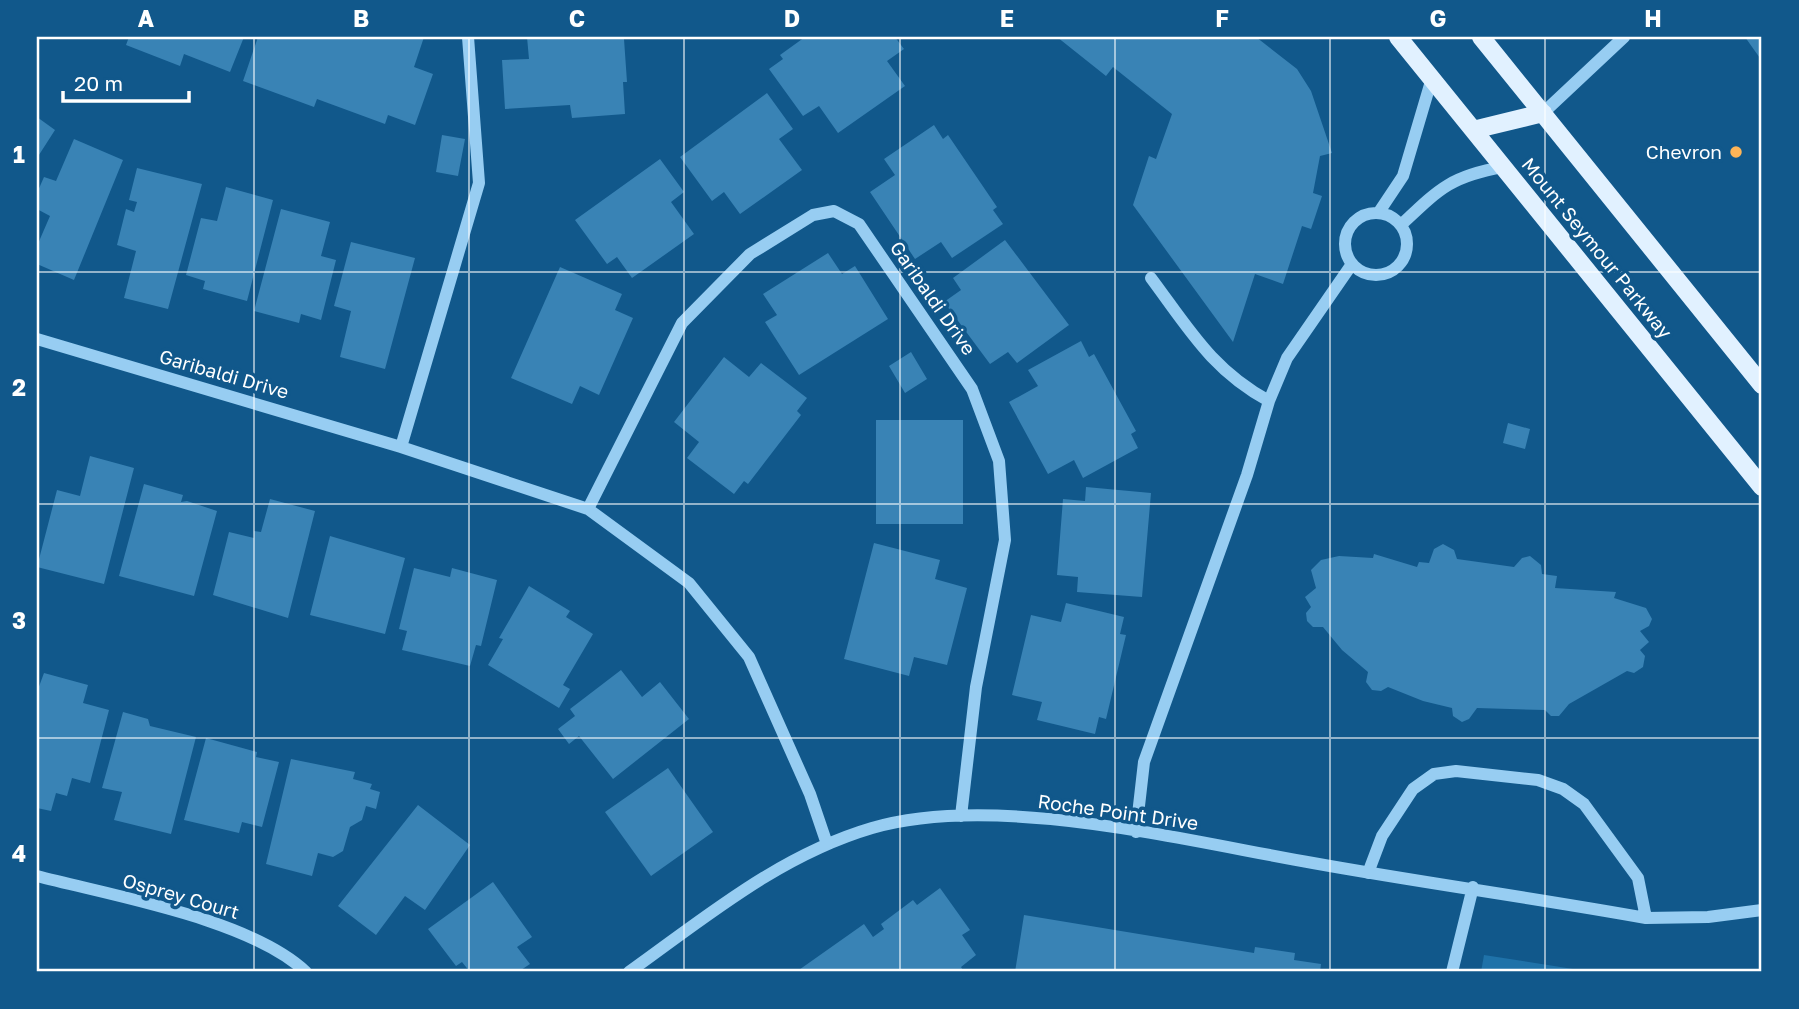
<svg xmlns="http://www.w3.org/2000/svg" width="1799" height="1009" viewBox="0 0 1799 1009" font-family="'Golos Text',sans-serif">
<rect width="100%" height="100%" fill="#11588b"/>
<path fill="#1f72a9" d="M 1484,955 L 1592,972 L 1481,972 Z"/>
<path fill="#3983b5" d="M 129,37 L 244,37 L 230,72 L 184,54 L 180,66 L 126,45 Z
M 258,37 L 424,37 L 414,67 L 433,74 L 415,125 L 388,115 L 385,124 L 317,99 L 314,107 L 243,81 Z
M 527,37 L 624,39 L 627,82 L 623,82 L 625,114 L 572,118 L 570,105 L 505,109 L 502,60 L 529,59 Z
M 805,37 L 895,37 L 904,49 L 887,61 L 905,86 L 838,133 L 819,106 L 803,116 L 769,69 L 783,59 L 780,55 Z
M 1057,37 L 1256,37 L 1297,69 L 1311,91 L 1332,153 L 1320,156 L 1313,193 L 1322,196 L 1311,229 L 1302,226 L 1283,284 L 1255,274 L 1233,342 L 1133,205 L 1149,156 L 1156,159 L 1172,114 L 1113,67 L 1106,76 Z
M 1745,37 L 1762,37 L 1762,61 Z
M 767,93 L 793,129 L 779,139 L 802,170 L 740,214 L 724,192 L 712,201 L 680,157 Z
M 37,117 L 55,130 L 37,158 Z
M 934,125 L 943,139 L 948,135 L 997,207 L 993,210 L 1003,224 L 952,258 L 941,242 L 915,259 L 870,192 L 895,175 L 884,159 Z
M 442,135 L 465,139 L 458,176 L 436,172 Z
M 74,139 L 123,160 L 74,280 L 37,264 L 37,246 L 50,216 L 37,209 L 37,193 L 44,177 L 56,181 Z
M 660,159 L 684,192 L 671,202 L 694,234 L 632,278 L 617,257 L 607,264 L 575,220 Z
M 137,168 L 202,184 L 168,309 L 124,298 L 136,251 L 117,245 L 126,209 L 134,212 L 137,202 L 129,200 Z
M 226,187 L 273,200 L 247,301 L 203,289 L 205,281 L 186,275 L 201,218 L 217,221 Z
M 281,209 L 330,222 L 321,256 L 336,260 L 321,320 L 301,314 L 299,323 L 254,311 Z
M 1005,240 L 1069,325 L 1017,363 L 1008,352 L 990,364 L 944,302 L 961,290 L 953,278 Z
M 351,242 L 415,258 L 385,369 L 340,357 L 351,311 L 334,306 Z
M 828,253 L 842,274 L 855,266 L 888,319 L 799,375 L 765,322 L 777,315 L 763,294 Z
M 560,267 L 622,294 L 615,310 L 633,318 L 599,395 L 580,386 L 572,404 L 511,378 Z
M 1081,341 L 1089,357 L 1094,354 L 1136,431 L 1131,434 L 1138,448 L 1083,478 L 1074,460 L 1048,474 L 1009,402 L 1038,386 L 1028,370 Z
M 911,352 L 927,379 L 905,393 L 889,366 Z
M 724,357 L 749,377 L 761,363 L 807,398 L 797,411 L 801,415 L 748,484 L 744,481 L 734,494 L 687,458 L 699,442 L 674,422 Z
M 876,420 L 963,420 L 963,524 L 876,524 Z
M 1508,423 L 1530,429 L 1525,449 L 1503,443 Z
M 90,456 L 134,468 L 104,584 L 37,567 L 57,490 L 80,496 Z
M 144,484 L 183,495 L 181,502 L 187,501 L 217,511 L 194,596 L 119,576 Z
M 1086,487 L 1151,493 L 1142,597 L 1077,592 L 1078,577 L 1057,575 L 1063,499 L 1085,501 Z
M 270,499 L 315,511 L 288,618 L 213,595 L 229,532 L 254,538 L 254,531 L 261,532 Z
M 330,536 L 405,558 L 385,634 L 310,615 Z
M 874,543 L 940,560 L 935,579 L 967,588 L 947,665 L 914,657 L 909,676 L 844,659 Z
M 1443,544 L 1454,550 L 1457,559 L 1514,567 L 1522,558 L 1530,556 L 1541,565 L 1542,574 L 1557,576 L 1555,588 L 1616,592 L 1614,598 L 1646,608 L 1652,619 L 1649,626 L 1640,631 L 1649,642 L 1640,650 L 1645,656 L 1643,667 L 1634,673 L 1627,671 L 1569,704 L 1559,716 L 1551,716 L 1545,710 L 1477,708 L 1469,719 L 1462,722 L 1453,716 L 1452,708 L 1423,701 L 1388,687 L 1381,691 L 1372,690 L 1366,682 L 1368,672 L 1342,650 L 1323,627 L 1313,627 L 1307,621 L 1306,613 L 1311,607 L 1305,597 L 1316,588 L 1311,570 L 1321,560 L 1339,556 L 1373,558 L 1374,554 L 1417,567 L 1419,562 L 1429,563 L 1434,549 Z
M 414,568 L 450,577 L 452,568 L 497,580 L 481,646 L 476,645 L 470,666 L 402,650 L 407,631 L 399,629 Z
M 529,586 L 570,611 L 566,617 L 593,634 L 563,685 L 570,689 L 559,708 L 488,665 L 503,639 L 499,638 Z
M 1066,603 L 1124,617 L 1120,634 L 1126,635 L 1106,719 L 1099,717 L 1095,734 L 1037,720 L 1042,702 L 1012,695 L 1031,615 L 1061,622 Z
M 621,670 L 642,697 L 660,682 L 689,719 L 613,779 L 579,736 L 569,744 L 558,729 L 575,716 L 570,709 Z
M 44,673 L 88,685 L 83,703 L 109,710 L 90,783 L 72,778 L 67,796 L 56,793 L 51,811 L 37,808 L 37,692 Z
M 123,712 L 148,719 L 150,726 L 196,737 L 171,834 L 114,820 L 122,792 L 102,788 Z
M 206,738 L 257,752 L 256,757 L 279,762 L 262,827 L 242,822 L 239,833 L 184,820 Z
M 291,759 L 355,772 L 353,779 L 372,784 L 370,789 L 380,792 L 376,809 L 366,806 L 362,820 L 350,827 L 343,851 L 333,857 L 318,853 L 312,876 L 266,864 Z
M 668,768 L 713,832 L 651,876 L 605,812 Z
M 418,805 L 470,845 L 425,910 L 405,896 L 376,935 L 338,906 Z
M 493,882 L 532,937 L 517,947 L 530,964 L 518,972 L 470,972 L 462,962 L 456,966 L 428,929 Z
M 940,888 L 970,930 L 962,935 L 976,955 L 961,967 L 964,972 L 796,972 L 864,924 L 873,937 L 884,929 L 881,924 L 913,900 L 917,905 Z
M 1024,915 L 1254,953 L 1255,947 L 1295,953 L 1294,960 L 1321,964 L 1320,972 L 1015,972 Z"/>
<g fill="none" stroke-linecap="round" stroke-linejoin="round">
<path stroke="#97cdf2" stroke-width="12" d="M 1543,113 L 1624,37
M 1379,212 L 1403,176 L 1432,78
M1345 244a31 31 0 1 1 62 0a31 31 0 1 1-62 0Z
M 1401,225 C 1439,189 1451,176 1503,167
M 1151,278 C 1189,329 1212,370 1269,401
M 37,339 L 401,447 L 588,509 L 689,583 L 749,657 L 810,794 L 827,844
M 401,447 L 479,183 L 468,37
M 588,509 L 682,323 L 750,254 L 813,215 L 834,211 L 859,224 L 972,389 L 999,461 L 1005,540 L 976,687 L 961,816
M 1136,832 L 1144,762 L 1247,475 L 1269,401 L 1287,358 L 1352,264
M 1368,873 L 1382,836 L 1413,789 L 1434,774 L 1456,771 L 1538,780 L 1563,789 L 1584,804 L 1638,878 L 1646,918
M 37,876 C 113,896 250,919 306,972
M 629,972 C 706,917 780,855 872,828 C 995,792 1186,841 1313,863 C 1424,883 1535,898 1646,918 L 1708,917 L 1762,910
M 1452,972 L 1473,887"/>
<path stroke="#e1f1ff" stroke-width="18" d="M 1398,37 L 1762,487
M 1481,37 L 1762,385
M 1473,130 L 1543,113"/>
</g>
<path fill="none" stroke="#fff" stroke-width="2" stroke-opacity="0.55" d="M 254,37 L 254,972M 469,37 L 469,972M 684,37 L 684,972M 900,37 L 900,972M 1115,37 L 1115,972M 1330,37 L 1330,972M 1545,37 L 1545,972M 37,272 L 1762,272M 37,504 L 1762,504M 37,738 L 1762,738"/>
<circle fill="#ffb557" stroke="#11588b" stroke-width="2.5" cx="1736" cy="152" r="7"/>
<g text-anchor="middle" stroke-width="7" stroke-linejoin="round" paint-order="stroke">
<g font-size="19" fill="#fff" stroke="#11588b" text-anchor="end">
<text x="1722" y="159">Chevron</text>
</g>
<g font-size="19" fill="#fff" stroke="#11588b">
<text transform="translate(1597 248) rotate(51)" y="7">Mount Seymour Parkway</text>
<text transform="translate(933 298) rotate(55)" y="7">Garibaldi Drive</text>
<text transform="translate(224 374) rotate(16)" y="7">Garibaldi Drive</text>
<text transform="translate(1118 812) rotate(8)" y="7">Roche Point Drive</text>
<text transform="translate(181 896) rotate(16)" y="7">Osprey Court</text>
</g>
</g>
<rect width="1799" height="1009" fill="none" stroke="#11588b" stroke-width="77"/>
<path d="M63 91v10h126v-10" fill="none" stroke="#ffffff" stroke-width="3.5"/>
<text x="74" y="91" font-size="21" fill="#ffffff" stroke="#11588b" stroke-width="5" paint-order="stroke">20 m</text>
<rect x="38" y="38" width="1722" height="932" fill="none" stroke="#fff" stroke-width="2.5"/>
<g font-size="23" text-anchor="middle" font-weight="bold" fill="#fff">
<text x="146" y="27">A</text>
<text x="361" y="27">B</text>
<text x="577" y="27">C</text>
<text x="792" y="27">D</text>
<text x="1007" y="27">E</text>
<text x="1222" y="27">F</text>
<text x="1438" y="27">G</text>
<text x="1653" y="27">H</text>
<text x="19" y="163">1</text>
<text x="19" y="396">2</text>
<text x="19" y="629">3</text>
<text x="19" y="862">4</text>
</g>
</svg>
